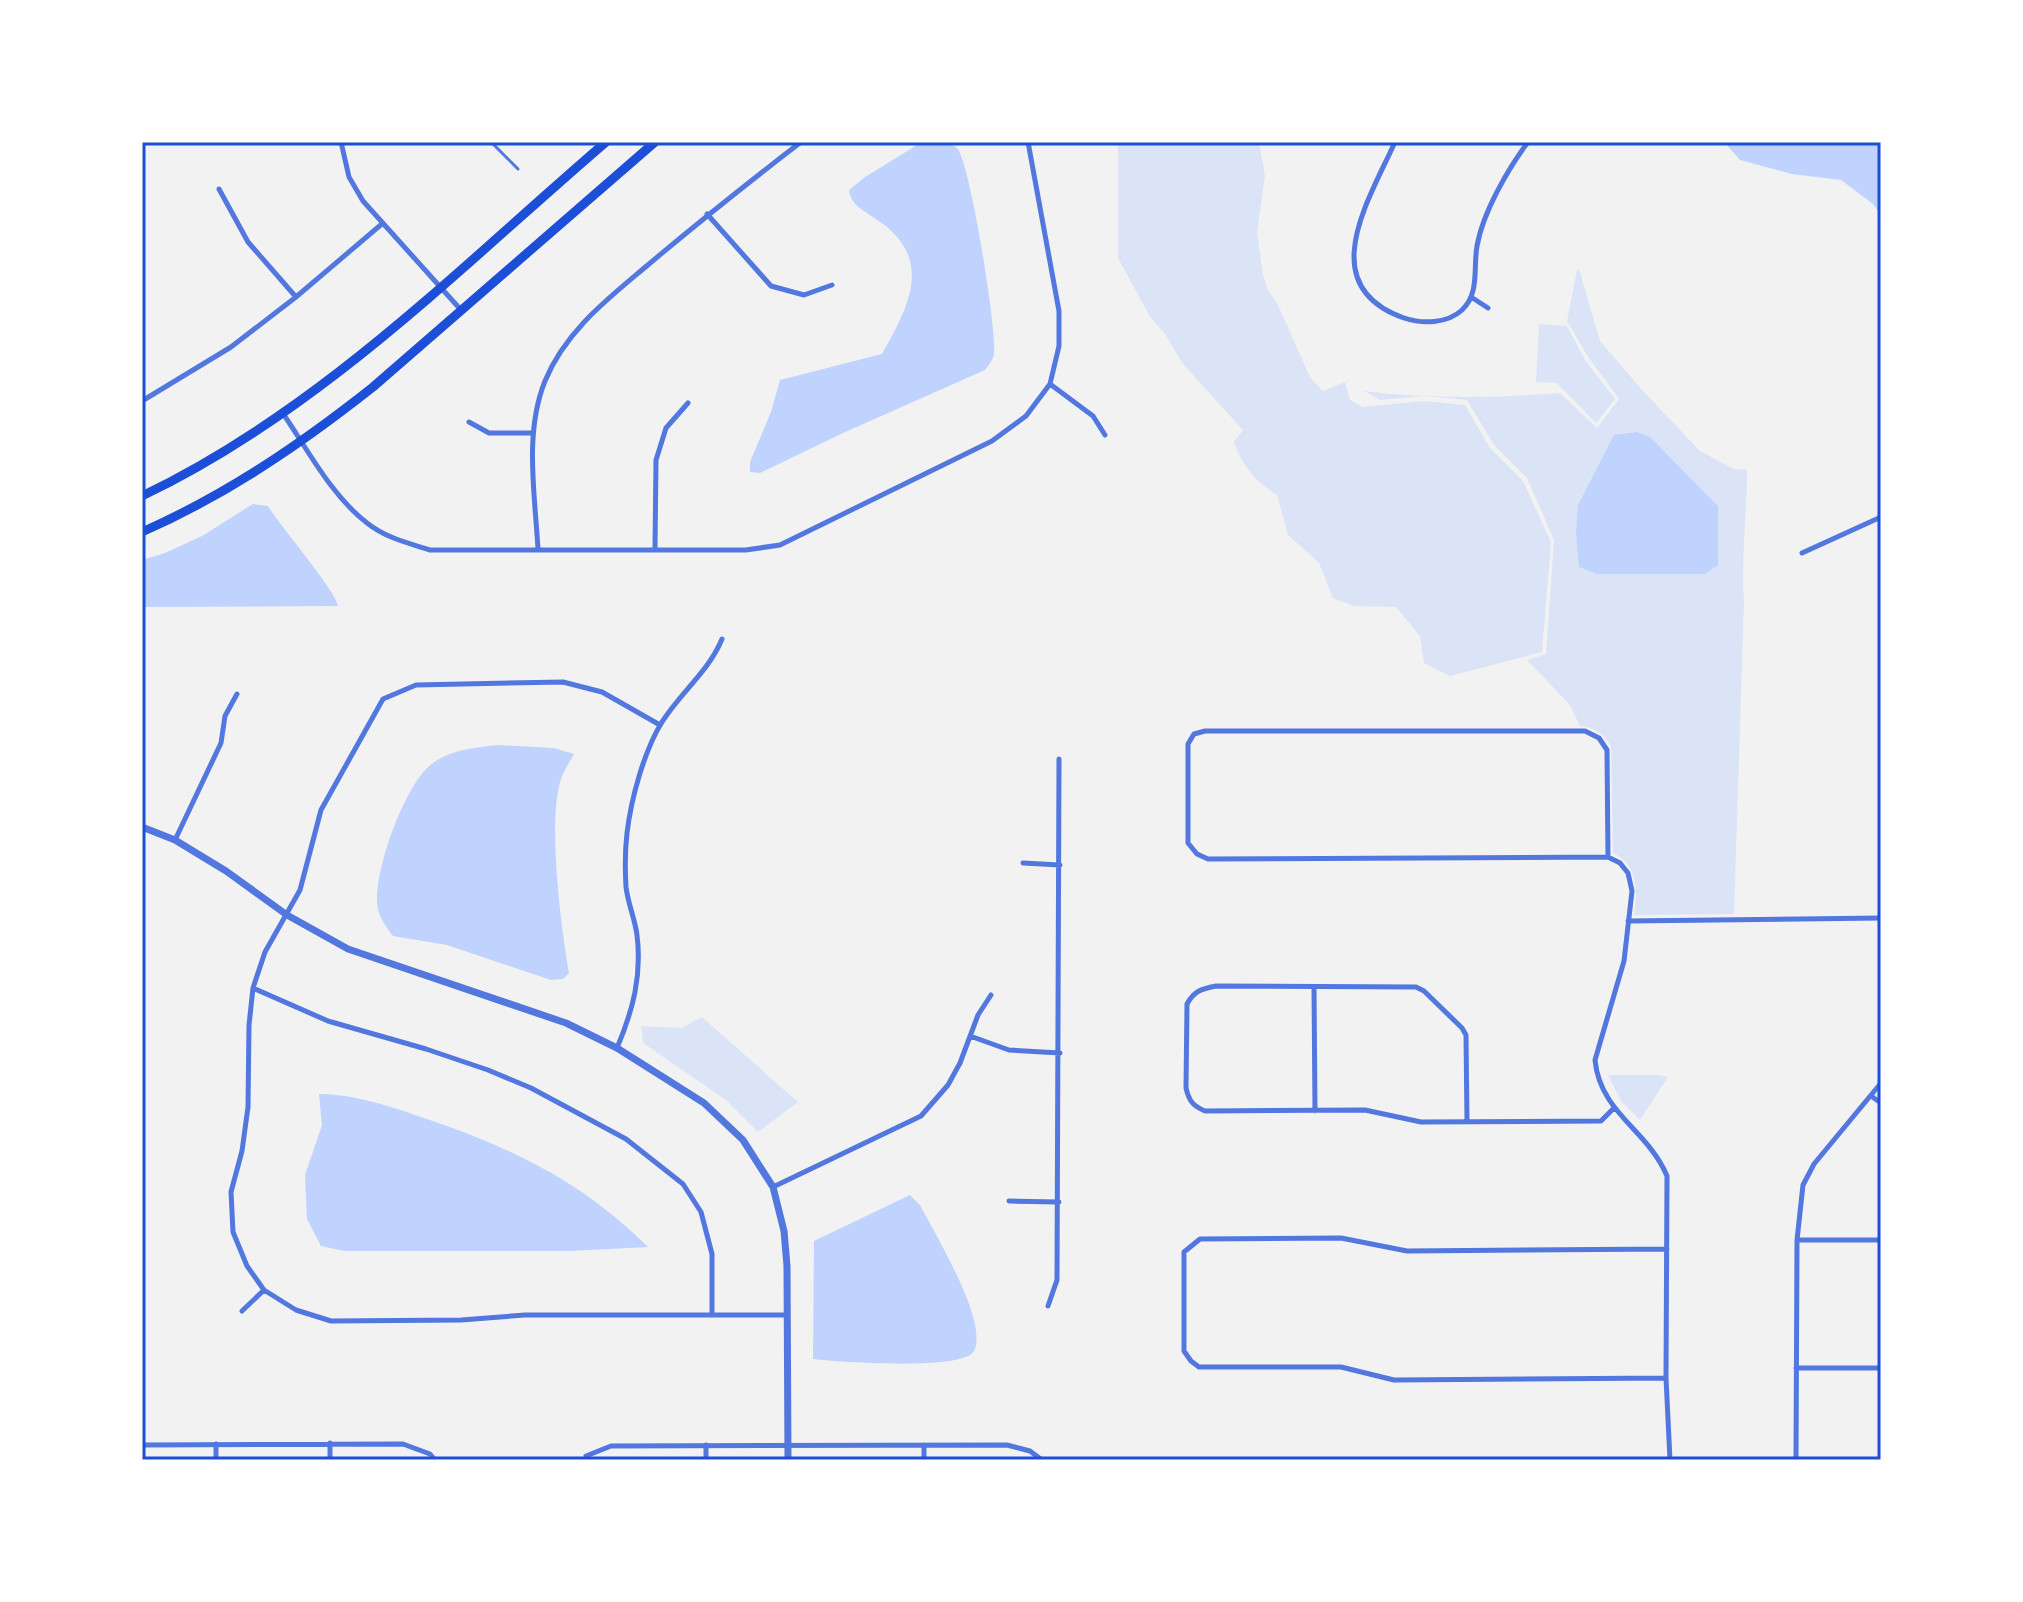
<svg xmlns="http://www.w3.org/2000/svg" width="2023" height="1602" viewBox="0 0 2023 1602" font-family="Signika,sans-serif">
<rect width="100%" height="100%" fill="#f2f2f2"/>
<path fill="#dbe4f7" d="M 1118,142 L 1259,142 L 1265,176 L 1257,232 L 1263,275 L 1268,290 L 1278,305 L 1310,377 L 1323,391 L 1345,382 L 1350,400 L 1363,407 L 1423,401 L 1465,405 L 1490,448 L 1523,481 L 1551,542 L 1542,652 L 1450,676 L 1424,663 L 1420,636 L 1396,607 L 1354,606 L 1333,598 L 1319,563 L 1288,535 L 1277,495 C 1254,480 1243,467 1234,442 L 1243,430 L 1183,364 L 1165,334 L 1149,315 L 1118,258 Z
M 1579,269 L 1600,341 L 1644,392 L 1700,451 L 1734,469 L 1747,470 C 1747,514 1741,557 1744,601 L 1734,914 L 1634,915 C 1637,891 1639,865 1613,853 L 1611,746 C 1603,734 1595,727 1580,726 L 1570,705 L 1527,660 L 1546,654 L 1554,540 L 1527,478 L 1494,445 L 1467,400 L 1423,396 L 1380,400 L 1364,391 C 1429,399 1495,398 1560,393 L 1597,428 L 1619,399 L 1588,357 L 1567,321 L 1577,270 Z
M 1539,324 L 1567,326 L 1585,360 L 1615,399 L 1596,423 L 1557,383 L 1536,382 Z
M 702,1017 L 798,1102 L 758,1132 L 726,1100 L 643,1043 L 641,1026 L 681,1028 Z
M 1608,1075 L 1659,1075 L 1668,1077 L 1640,1120 L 1621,1101 Z"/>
<path fill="#bfd3fe" d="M 922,142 C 934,142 947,139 957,148 C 970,161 997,331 994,354 C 993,360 989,365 985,370 L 843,433 L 760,473 L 750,472 L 750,462 L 771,412 L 780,380 L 882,354 C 911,303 935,256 873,217 C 863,210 850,204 849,190 L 865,177 Z
M 1724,142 L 1881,142 L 1881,215 L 1873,204 L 1841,180 L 1792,174 L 1740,160 Z
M 1637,432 L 1650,437 L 1718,506 L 1718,565 L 1705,574 L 1597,574 L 1579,567 L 1576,532 L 1578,505 L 1614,435 Z
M 253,504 L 268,506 C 280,526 337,592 338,606 L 142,607 L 142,560 L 165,553 L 202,536 Z
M 498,745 L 554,748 L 574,754 C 569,763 563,772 560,782 C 548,826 561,926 569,973 L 563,979 L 551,980 L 447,945 L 393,936 C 387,928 381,920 378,910 C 371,877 405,782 433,763 C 453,749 474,748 498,745 Z
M 319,1094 C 353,1094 389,1106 421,1117 C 508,1146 582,1181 648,1247 L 571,1251 L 344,1251 L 321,1246 L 307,1219 L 305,1175 L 322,1125 Z
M 910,1195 L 920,1205 C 935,1234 989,1322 974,1351 C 964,1371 837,1362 813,1359 L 814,1241 Z"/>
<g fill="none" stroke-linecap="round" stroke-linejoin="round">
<path stroke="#5277de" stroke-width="3" d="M 491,142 L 518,169"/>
<path stroke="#5277de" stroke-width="5" d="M 341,142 L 349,177 L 363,201 L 461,310
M 1395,142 C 1369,200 1313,286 1404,318 C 1422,324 1447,324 1462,310 C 1480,293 1473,268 1477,246 C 1483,212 1508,169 1528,142
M 219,189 L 248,242 L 296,297
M 707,214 L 771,286 L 804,295 L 832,285
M 1471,297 L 1488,308
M 1050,384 L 1093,416 L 1105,435
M 142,401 L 231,347 L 296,297 L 383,223
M 284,415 C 309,452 332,496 367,523 C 386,538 408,543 430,550 L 746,550 L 780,545 L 992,441 L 1026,416 L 1050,384 L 1059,346 L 1059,311 L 1028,142
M 469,422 L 489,433 L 532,433
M 655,548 L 656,460 L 666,428 L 688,403
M 538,549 C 535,495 524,433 545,381 C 566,330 609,298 649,264 C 699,222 749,182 801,142
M 1802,553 L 1881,517
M 660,725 L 602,692 L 563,682 L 416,685 L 383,699 L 321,810 L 300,890 L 265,952 L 253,988 L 249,1025 L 248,1107 L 242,1151 L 231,1192 L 233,1232 L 247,1266 L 264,1290 L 296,1310 L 331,1321 L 461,1320 L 525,1315 L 787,1315
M 175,840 L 221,743 L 225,716 L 237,694
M 1608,857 L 1607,750 L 1599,738 L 1585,731 L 1205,731 L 1194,734 L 1188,744 L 1188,843 L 1197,854 L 1208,859 L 1608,857 L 1620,863 L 1628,873 L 1632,891 L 1624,961 L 1595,1060 C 1600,1113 1648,1130 1667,1176 L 1666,1378 L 1670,1460
M 1023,863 L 1060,865
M 1628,921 L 1881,918
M 1314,987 L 1315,1111
M 253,988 L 328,1021 L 426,1049 L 488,1070 L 531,1088 L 626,1139 L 683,1184 L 701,1212 L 712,1254 L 712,1315
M 970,1036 L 1009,1050 L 1060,1053
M 617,1048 C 633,1010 642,976 637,935 C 635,919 628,904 626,887 C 625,870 625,850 627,833 C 631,799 644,751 662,722 C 680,693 709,671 722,639
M 1871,1096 L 1881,1103
M 1467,1122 L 1466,1035 L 1462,1028 L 1424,991 L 1416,987 L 1216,986 C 1201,989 1194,991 1187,1004 L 1186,1088 C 1189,1101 1193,1106 1205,1111 L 1365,1110 L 1421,1122 L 1601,1121 L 1614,1108
M 773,1187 L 921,1116 L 948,1085 L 960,1063 L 978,1015 L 991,995
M 1009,1201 L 1059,1202
M 1797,1240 L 1881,1240
M 1048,1306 L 1057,1280 L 1059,759
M 242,1311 L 264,1290
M 1796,1368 L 1881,1368
M 1666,1378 L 1394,1380 L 1341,1367 L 1199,1367 L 1191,1361 L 1184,1351 L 1184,1252 L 1200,1239 L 1341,1238 L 1407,1251 L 1667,1249
M 330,1443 L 330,1460
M 216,1444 L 216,1460
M 142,1445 L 403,1444 L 430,1454 L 435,1460
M 924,1445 L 924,1460
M 586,1456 L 611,1446 L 1007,1445 L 1030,1451 L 1042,1460
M 706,1460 L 706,1445
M 1796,1460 L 1797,1240 L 1803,1185 L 1814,1164 L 1881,1083"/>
<path stroke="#5277de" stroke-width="7" d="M 142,827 L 175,840 L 226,871 L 287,915 L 348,949 L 566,1023 L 617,1048 L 704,1103 L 743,1140 L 773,1187 L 784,1231 L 787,1266 L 788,1460"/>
<path stroke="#1d4ed8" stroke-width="9" d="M 142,496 C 320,411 458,269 606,142
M 142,532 C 226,495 301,444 373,387 L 655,142"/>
</g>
<rect width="2023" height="1602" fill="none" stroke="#ffffff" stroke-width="288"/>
<rect x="144" y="144" width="1735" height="1314" fill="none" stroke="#1d4ed8" stroke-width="3"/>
</svg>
